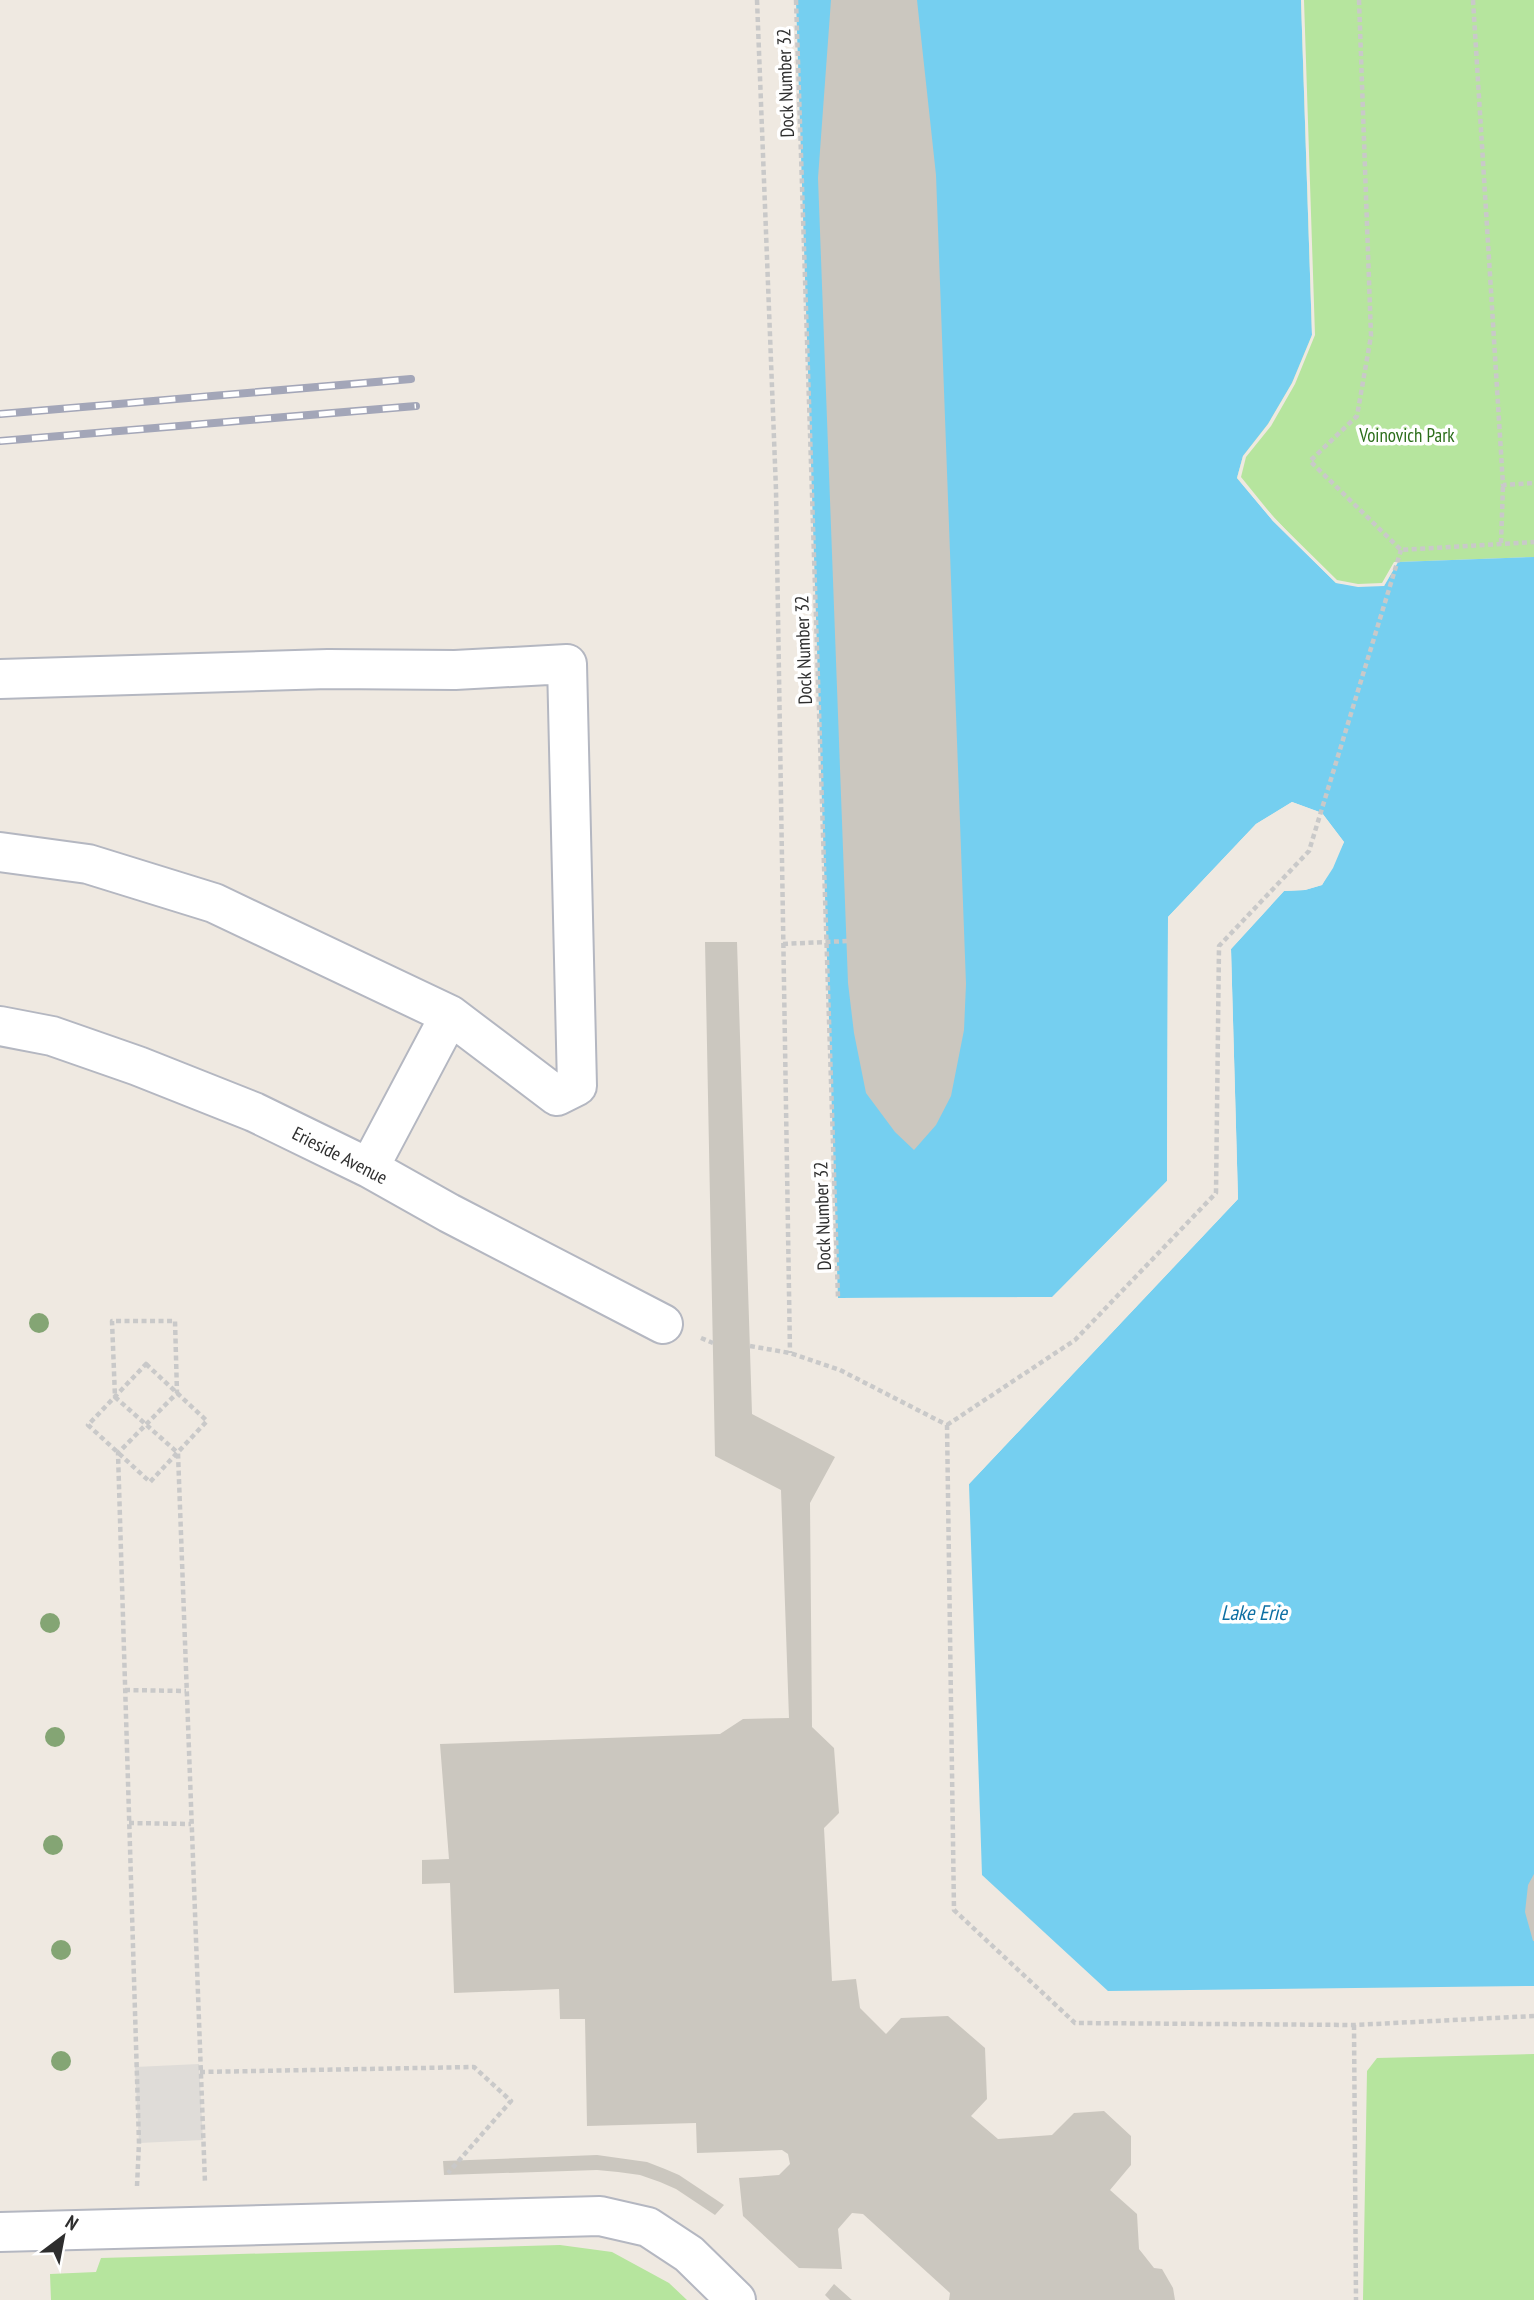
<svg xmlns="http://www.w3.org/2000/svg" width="1534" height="2300" viewBox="0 0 1534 2300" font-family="'PT Sans Narrow',sans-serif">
<rect width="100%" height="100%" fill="#efe9e1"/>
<path fill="#b6e59e" d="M 1301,0 L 1534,0 L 1534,557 L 1398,562 L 1384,586 L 1336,583 L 1237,478 L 1243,456 L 1312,335 Z
M 1534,2054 L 1534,2300 L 1363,2300 L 1367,2071 L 1377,2058 Z
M 560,2245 L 612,2252 L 669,2283 L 687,2300 L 51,2300 L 50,2274 L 96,2272 L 101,2258 Z"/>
<path fill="#dfdcd8" d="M 199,2064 L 203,2140 L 139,2143 L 135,2067 Z"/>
<path fill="#75cff0" d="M 796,0 L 1301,0 L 1312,335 L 1292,383 L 1268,424 L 1243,456 L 1237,478 L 1273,521 L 1336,583 L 1384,586 L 1398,562 L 1534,557 L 1534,1986 L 1108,1991 L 982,1875 L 969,1484 L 1238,1199 L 1231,949 L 1284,891 L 1305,890 L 1322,885 L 1344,842 L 1322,813 L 1292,802 L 1256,824 L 1168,917 L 1167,1181 L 1053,1297 L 838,1298 Z"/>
<path fill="#efe9e1" d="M 1301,0 L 1304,0 L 1315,335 L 1295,384 L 1271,426 L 1246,457 L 1241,477 L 1275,519 L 1337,580 L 1358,584 L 1382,583 L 1394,562 L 1398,562 L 1384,586 L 1358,587 L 1336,583 L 1273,521 L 1237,478 L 1243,456 L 1268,424 L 1292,383 L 1312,335 Z
M 1292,802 L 1322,813 L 1344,842 L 1333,868 L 1322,885 L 1305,890 L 1284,891 L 1231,949 L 1238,1199 L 969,1484 L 966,1482 L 1234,1198 L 1227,948 L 1282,888 L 1304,886 L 1319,882 L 1330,866 L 1340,843 L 1320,816 L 1293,806 L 1258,827 L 1171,918 L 1170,1182 L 1055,1299 L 838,1302 L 838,1298 L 1052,1297 L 1167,1181 L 1168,917 L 1256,824 Z"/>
<path fill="#cbc7bf" d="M 831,0 L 917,0 L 936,175 L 966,984 L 964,1030 L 951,1096 L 936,1125 L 914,1150 L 895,1132 L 866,1093 L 854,1033 L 848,983 L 818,178 Z
M 705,942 L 737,942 L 752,1414 L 835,1457 L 810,1503 L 812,1727 L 834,1748 L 839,1813 L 824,1828 L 832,1981 L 856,1979 L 860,2008 L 886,2034 L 901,2018 L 948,2016 L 985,2048 L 987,2099 L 971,2116 L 998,2139 L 1052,2135 L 1074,2113 L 1104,2111 L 1131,2136 L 1131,2165 L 1110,2190 L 1137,2214 L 1139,2249 L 1154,2268 L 1162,2269 L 1173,2288 L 1175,2300 L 949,2300 L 950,2293 L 863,2214 L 852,2213 L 838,2229 L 842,2269 L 799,2268 L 743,2216 L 739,2178 L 779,2175 L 790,2164 L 788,2154 L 782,2150 L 697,2153 L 696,2123 L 587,2126 L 585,2019 L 560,2019 L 559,1989 L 454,1993 L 450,1883 L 422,1884 L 422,1860 L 449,1859 L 440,1744 L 720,1734 L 743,1719 L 789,1718 L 781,1490 L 715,1456 Z
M 1534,1874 L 1534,1941 L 1533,1941 L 1525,1912 L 1528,1885 Z
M 597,2155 L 647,2162 L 665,2169 L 679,2175 L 724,2205 L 715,2215 L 676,2189 L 660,2182 L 640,2175 L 618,2172 L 597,2170 L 444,2175 L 443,2161 Z
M 834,2284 L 852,2300 L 830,2300 L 825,2295 Z"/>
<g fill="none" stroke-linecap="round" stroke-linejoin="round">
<defs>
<path id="minor" d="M 0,679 L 328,669 L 455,670 L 567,664 L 577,1086 L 557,1096 L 450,1015
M 0,852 L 88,864 L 214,903 L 450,1015 L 369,1168
M 0,1026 L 52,1036 L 138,1066 L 254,1112 L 369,1168 L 449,1213 L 663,1324
M 0,2232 L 600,2216 L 648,2227 L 689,2254 L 736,2300"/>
</defs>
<use href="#minor" stroke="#b4b7c1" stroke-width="42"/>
<path stroke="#c9c9c9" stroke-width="4.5" stroke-dasharray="5 3.5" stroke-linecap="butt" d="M 757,0 L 776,490 L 790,1353
M 796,0 L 838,1298
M 1359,0 L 1371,336 L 1357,416 L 1310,461 L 1401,550 L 1534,542
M 1473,0 L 1503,485 L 1534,483
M 1501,543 L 1503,485
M 701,1338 L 713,1343
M 750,1346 L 790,1353 L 840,1370 L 947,1425
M 146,1364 L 207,1421 L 150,1482 L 88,1425 Z
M 947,1425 L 954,1910 L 1075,2023 L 1354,2025 L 1534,2016
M 947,1425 L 1075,1340 L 1216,1193 L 1219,946 L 1309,851 L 1401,550
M 125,1690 L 186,1691
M 129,1823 L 191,1824
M 1354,2025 L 1356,2300
M 200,2072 L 474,2067 L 511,2101 L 448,2173
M 137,2186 L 139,2143 L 118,1453 L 177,1393 L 175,1321 L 112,1321 L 115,1397 L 178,1453 L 205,2183"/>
<use href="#minor" stroke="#fff" stroke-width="38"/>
<defs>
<path id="rail" d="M 0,414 L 411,379
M 0,441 L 416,406"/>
</defs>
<use href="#rail" stroke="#a3a6b8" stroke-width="8"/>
<use href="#rail" stroke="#fff" stroke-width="5" stroke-dasharray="16" stroke-linecap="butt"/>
<path stroke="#c9c9c9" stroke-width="4.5" stroke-dasharray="5 3.5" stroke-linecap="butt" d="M 783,944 L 847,941"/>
</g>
<g fill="#84a574">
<circle cx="39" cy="1323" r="10"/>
<circle cx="50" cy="1623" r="10"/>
<circle cx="55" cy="1737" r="10"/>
<circle cx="53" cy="1845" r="10"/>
<circle cx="61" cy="1950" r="10"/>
<circle cx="61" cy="2061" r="10"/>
</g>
<g text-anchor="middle" stroke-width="7" stroke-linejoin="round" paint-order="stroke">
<g font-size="19" fill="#2e2e2e" stroke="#fff">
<text transform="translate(785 83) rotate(-92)" y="7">Dock Number 32</text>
<text transform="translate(803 650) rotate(-92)" y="7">Dock Number 32</text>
<text transform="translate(340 1155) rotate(27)" y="7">Erieside Avenue</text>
<text transform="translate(822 1216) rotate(-92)" y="7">Dock Number 32</text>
</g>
<g font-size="19" fill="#2c6e1b" stroke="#fff">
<text x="1407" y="442">Voinovich Park</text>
</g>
<g font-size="21" font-style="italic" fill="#0d6fa3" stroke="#fff">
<text x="1254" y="1620">Lake Erie</text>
</g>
</g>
<g transform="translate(63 2237) rotate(32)" stroke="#ffffff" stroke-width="5" paint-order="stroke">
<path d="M0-5L12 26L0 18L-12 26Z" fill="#2e2e2e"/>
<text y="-10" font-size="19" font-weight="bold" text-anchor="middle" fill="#2e2e2e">N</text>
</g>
</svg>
